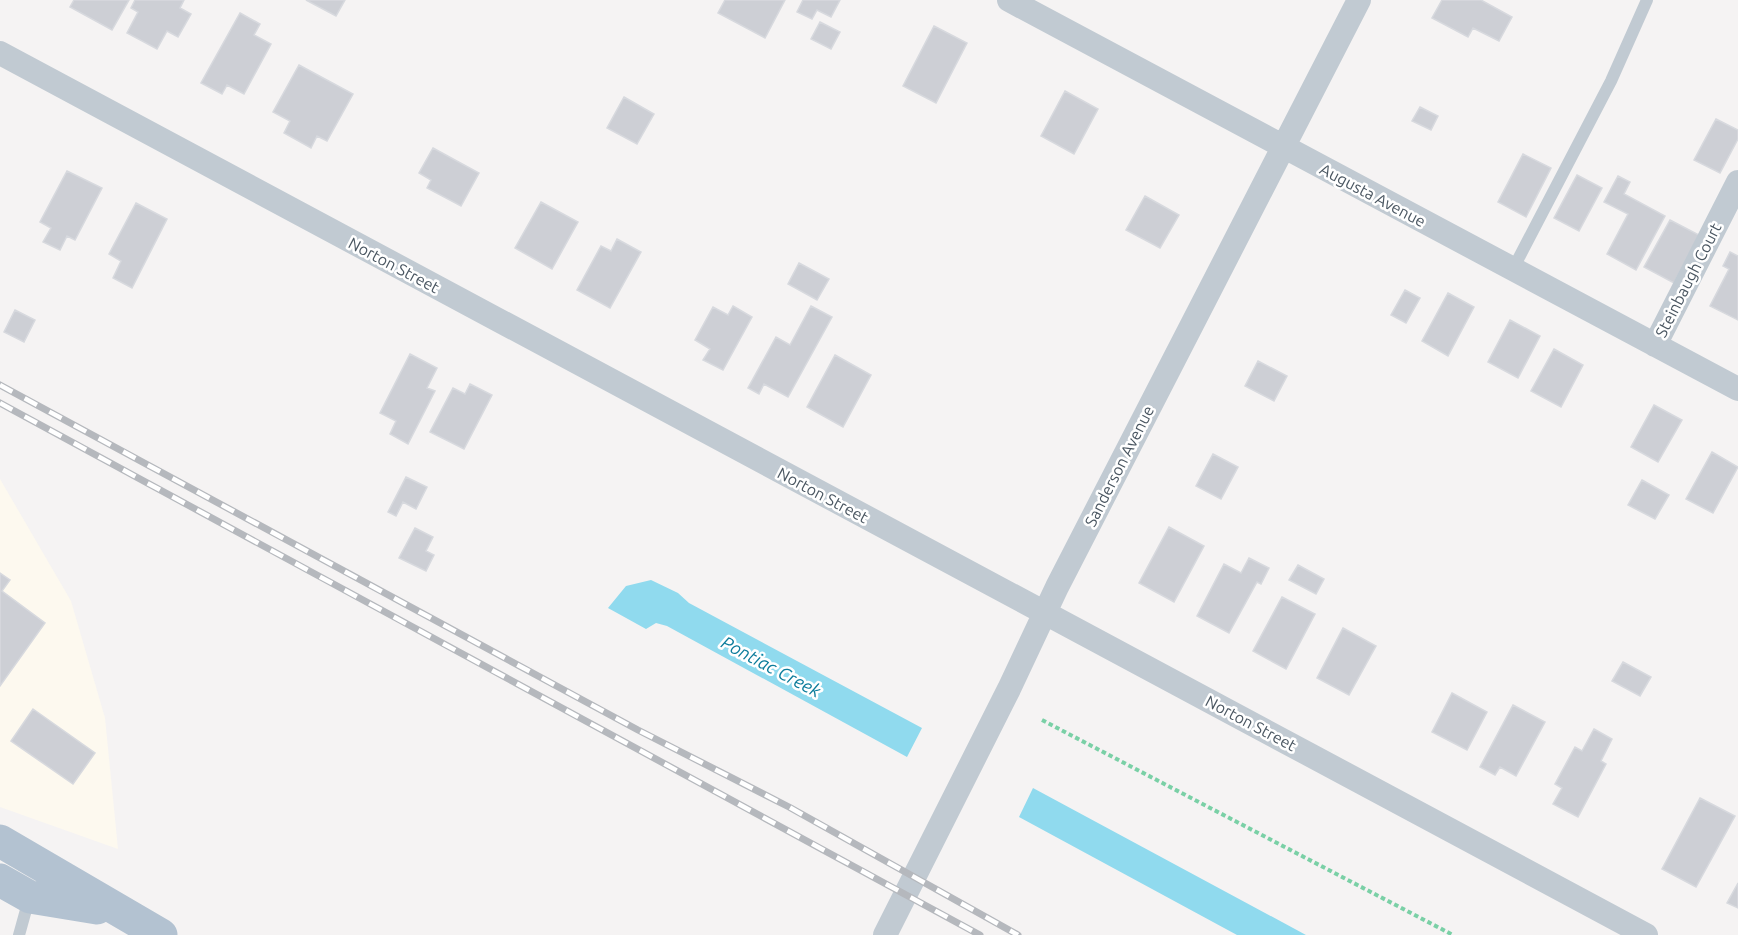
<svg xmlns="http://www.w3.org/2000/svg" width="1738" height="935" viewBox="0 0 1738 935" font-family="Ubuntu,sans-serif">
<rect width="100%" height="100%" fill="#f5f3f3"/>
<path fill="#fdf9ef" d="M 0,479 L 71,601 L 105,718 L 118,849 L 0,807 Z"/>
<path fill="#90daee" d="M 651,580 L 678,593 L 689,603 L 922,728 L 907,757 L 667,626 L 656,623 L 646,629 L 608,608 L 626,586 Z
M 1033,788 L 1306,935 L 1237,935 L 1019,817 Z"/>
<path fill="#cdcfd5" stroke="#d7d9de" stroke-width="1.5" d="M 74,0 L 129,0 L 112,30 L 70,7 Z
M 135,0 L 184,0 L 180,8 L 191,14 L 178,37 L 167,31 L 157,49 L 127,33 L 138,12 L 131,8 Z
M 306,0 L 345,0 L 336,16 Z
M 725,0 L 785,0 L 765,38 L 718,13 Z
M 803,0 L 840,0 L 831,17 L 817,10 L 812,19 L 797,12 Z
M 1442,0 L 1481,0 L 1512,17 L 1499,41 L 1473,28 L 1468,37 L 1432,18 Z
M 240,13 L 260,24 L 254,35 L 271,44 L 244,94 L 227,85 L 222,94 L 201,83 Z
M 820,22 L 840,32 L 831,49 L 811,39 Z
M 934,26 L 967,43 L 936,103 L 903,86 Z
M 299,65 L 353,94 L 327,141 L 317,136 L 311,148 L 284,133 L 290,121 L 273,112 Z
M 1065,91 L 1098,109 L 1074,154 L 1041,136 Z
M 624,97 L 654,114 L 637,144 L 607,128 Z
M 1420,107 L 1438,116 L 1431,130 L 1412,121 Z
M 1716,119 L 1738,130 L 1738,139 L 1720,173 L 1694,160 Z
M 433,148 L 479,173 L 461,206 L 427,188 L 431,180 L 419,173 Z
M 1523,154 L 1551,168 L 1526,217 L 1498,202 Z
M 67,171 L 102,188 L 75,240 L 67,236 L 60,250 L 43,242 L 51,228 L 40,222 Z
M 1577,175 L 1602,188 L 1579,231 L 1554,218 Z
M 1618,176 L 1630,182 L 1624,194 L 1665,216 L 1636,270 L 1607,254 L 1628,214 L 1604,202 Z
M 1145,196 L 1179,215 L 1160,248 L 1126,230 Z
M 541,202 L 578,222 L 552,269 L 515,248 Z
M 136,203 L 167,219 L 132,288 L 113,278 L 121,261 L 109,254 Z
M 1670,220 L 1699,235 L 1674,283 L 1644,267 Z
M 617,239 L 641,252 L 610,308 L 577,290 L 601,246 L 611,251 Z
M 1730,252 L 1738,256 L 1738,320 L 1710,306 L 1729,269 L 1723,266 Z
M 799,263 L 829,279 L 817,300 L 788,284 Z
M 1405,290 L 1420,298 L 1406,323 L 1391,315 Z
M 1448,293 L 1474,307 L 1448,356 L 1422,341 Z
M 733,306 L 752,317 L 723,370 L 703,360 L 710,349 L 695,340 L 713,307 L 728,315 Z
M 811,306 L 832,317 L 788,397 L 764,384 L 759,394 L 748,388 L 776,337 L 790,345 Z
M 15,310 L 35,320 L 24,342 L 4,332 Z
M 1510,320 L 1540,336 L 1518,378 L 1488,362 Z
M 1554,349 L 1583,365 L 1561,407 L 1531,391 Z
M 410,354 L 437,368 L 427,388 L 435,391 L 408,444 L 390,434 L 396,421 L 380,413 Z
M 835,355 L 871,375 L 843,427 L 807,407 Z
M 1258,361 L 1287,376 L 1274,401 L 1245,386 Z
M 470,384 L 492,395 L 464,449 L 430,432 L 453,388 L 465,394 Z
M 1654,405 L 1682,420 L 1658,462 L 1631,447 Z
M 1712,452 L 1738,467 L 1713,513 L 1686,499 Z
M 1213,454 L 1238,467 L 1221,499 L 1196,486 Z
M 406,477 L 427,487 L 416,509 L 403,502 L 396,516 L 388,512 Z
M 1642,480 L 1669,495 L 1655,519 L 1628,505 Z
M 1169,527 L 1204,546 L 1174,602 L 1139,583 Z
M 415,528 L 433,537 L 426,551 L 434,555 L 426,571 L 399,558 Z
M 1249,558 L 1269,568 L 1261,584 L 1257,582 L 1229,633 L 1197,616 L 1224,564 L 1241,573 Z
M 1298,565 L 1324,579 L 1316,594 L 1289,580 Z
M 0,573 L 10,580 L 2,591 L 45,623 L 0,686 Z
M 1282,597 L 1315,614 L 1286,669 L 1253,651 Z
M 1343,628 L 1376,646 L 1349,695 L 1317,678 Z
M 1623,662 L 1651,677 L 1640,696 L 1612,681 Z
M 1452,693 L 1487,712 L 1467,750 L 1432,732 Z
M 1513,705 L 1545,722 L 1516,776 L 1500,767 L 1495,775 L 1480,767 Z
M 33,709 L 95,753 L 73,784 L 11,741 Z
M 1594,729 L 1612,739 L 1601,761 L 1606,764 L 1578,817 L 1553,804 L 1562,788 L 1555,784 L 1575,747 L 1582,751 Z
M 1700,798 L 1735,816 L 1696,887 L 1662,869 Z
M 1738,883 L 1738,908 L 1727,903 Z"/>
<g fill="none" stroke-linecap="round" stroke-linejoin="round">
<path stroke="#7ad0a6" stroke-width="4" stroke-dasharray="4.5 3" stroke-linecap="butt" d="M 1042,720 L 1453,935"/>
<path stroke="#c1cad2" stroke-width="12" d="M 1513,269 L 1611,81 L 1647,0
M 19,935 L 29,899"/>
<path stroke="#c1cad2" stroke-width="24" d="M 1009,0 L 1738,389
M 0,53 L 1646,935
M 1655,345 L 1738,182
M 885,935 L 1009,689 L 1057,587 L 1359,0"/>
<path stroke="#b3c2d1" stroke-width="33" d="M 0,841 L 161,935
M 0,880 L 30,897 L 97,908"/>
<defs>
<path id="rail" d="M 0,385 L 638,730 L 789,807 L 1018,935
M 0,403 L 980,935"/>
</defs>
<use href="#rail" stroke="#b5b8bd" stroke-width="7"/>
<use href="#rail" stroke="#fff" stroke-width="4.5" stroke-dasharray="14" stroke-linecap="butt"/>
</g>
<g text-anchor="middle" stroke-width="5" stroke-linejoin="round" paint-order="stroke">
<g font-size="16" fill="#4a5661" stroke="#fff">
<text transform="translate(1373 195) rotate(28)" y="6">Augusta Avenue</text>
<text transform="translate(394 265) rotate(28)" y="6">Norton Street</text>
<text transform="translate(1688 280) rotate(-63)" y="6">Steinbaugh Court</text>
<text transform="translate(1119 466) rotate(-63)" y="6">Sanderson Avenue</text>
<text transform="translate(823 495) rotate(28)" y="6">Norton Street</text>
<text transform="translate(1251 723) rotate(28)" y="6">Norton Street</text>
</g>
<g font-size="18" font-style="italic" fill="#0c7c9b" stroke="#fff">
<text transform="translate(771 667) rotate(28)" y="6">Pontiac Creek</text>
</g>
</g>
</svg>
